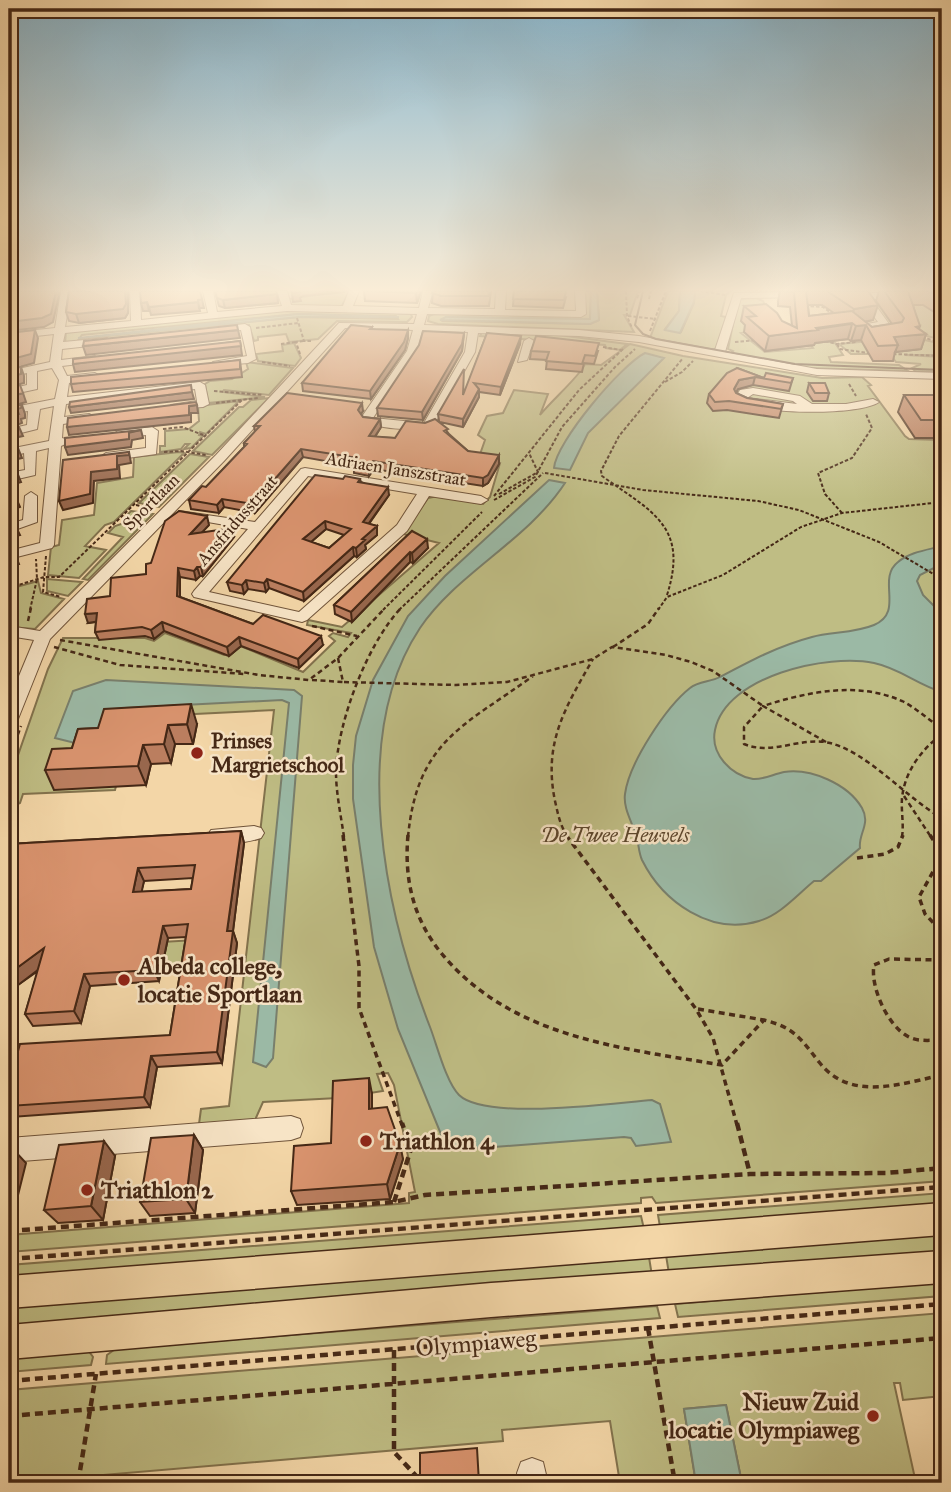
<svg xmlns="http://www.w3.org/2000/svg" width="951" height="1492" viewBox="0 0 951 1492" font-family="'IM FELL Great Primer',serif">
<rect width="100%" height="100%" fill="#f3d6a7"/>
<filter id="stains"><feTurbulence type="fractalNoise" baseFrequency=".00286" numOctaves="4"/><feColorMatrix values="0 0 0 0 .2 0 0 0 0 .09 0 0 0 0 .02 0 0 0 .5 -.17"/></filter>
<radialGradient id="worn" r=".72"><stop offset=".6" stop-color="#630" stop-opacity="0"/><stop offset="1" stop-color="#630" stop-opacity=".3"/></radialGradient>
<path fill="#bfbd84" stroke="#82724d" stroke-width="2" fill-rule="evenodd" d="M 346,291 L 349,291 L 341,308 L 291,306 L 288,299 Z
M 583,291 L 591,291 L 590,319 L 446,317 L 443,321 L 590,324 L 599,320 L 597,291 L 638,291 L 630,315 L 624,315 L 634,332 L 438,324 L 428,321 L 429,316 L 434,314 L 584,315 Z
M 668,291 L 680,291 L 679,311 L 665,329 L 681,332 L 694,303 L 695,291 L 731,291 L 726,295 L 721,316 L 726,317 L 718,348 L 711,350 L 650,338 Z
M 756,298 L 763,301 L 773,321 L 742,322 L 752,331 L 741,333 L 765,352 L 813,348 L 804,336 L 835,343 L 843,355 L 829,357 L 831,362 L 899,365 L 908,371 L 808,368 L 730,354 L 733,351 L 728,349 L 738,299 Z
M 870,298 L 942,298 L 942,340 L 912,332 L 894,335 Z
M 287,310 L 393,313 L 411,314 L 412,317 L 407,322 L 337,321 L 318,339 L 289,342 L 286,334 L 258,337 L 258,340 L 254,341 L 249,325 L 65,344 L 66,331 ZM 298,314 L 396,316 L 398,319 L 299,317 L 79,339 L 82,335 Z
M 482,332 L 559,335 L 627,344 L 620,350 L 606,348 L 605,345 L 480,336 Z
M 912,337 L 942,344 L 942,355 L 905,355 L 942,357 L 942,372 L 915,371 L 912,368 L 921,364 L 896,362 L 890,354 L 851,354 L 839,344 Z
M 294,343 L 301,358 L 295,366 L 258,361 L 256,354 L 283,351 L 282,345 Z
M 630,344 L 683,356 L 822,378 L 862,377 L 871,385 L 868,386 L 905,436 L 909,439 L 942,440 L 942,1181 L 656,1203 L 652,1197 L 641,1198 L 641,1203 L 9,1252 L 9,1235 L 409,1203 L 409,1193 L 415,1192 L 394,1085 L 388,1073 L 377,1074 L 383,1091 L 338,1098 L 263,1102 L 255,1120 L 199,1124 L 201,1109 L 229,1106 L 274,710 L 134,717 L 115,790 L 23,794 L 20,803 L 9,808 L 9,781 L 48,669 L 63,638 L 145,638 L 154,641 L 165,633 L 224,655 L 238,645 L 303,672 L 335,641 L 329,636 L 333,633 L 348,637 L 351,633 L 307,625 L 308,620 L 342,627 L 439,543 L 403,534 L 428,498 L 438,496 L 483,504 L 490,497 L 500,463 L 478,460 L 485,440 L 478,435 L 487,416 L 503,413 L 514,390 L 548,394 L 540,415 C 551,401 581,375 585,364 L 601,365 Z
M 246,362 L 293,368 L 269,395 L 224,390 L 223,392 L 265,397 L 208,403 L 205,384 L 210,381 L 232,379 L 248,369 Z
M 269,398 L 212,455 L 193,451 L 239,407 L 243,407 L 251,400 Z
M 239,401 L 206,434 L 200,432 L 199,435 L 203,436 L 191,448 L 184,449 L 189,444 L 185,444 L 181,449 L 160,452 L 160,446 L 165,446 L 165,431 L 189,429 L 199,421 L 198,406 Z
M 179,452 L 184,453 L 114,522 L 105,525 L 85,546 L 106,550 L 79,578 L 48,575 L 51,547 L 59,545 L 62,520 L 94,515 L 97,483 L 133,477 L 134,457 Z
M 190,454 L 209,457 L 159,507 L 139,503 Z
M 131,511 L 153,514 L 88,580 L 83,579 L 123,537 L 108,533 L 115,526 L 130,521 L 129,517 L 123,519 Z
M 47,579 L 82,582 L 68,596 L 47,591 Z
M 38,581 L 41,593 L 64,599 L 35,629 L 9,627 L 9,589 Z
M 229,938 L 227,962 L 121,968 L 128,944 Z
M 942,1193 L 942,1206 L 660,1227 L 658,1215 Z
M 641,1216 L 644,1229 L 9,1277 L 9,1265 Z
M 942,1228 L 942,1259 L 670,1280 L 665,1249 Z
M 648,1251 L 653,1282 L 9,1333 L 9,1301 Z
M 942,1282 L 942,1296 L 678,1317 L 675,1304 Z
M 657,1306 L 660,1318 L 106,1364 L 107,1355 L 122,1344 L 127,1348 Z
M 942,1313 L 942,1396 L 903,1400 L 900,1383 L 894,1383 L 916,1483 L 742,1483 L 726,1405 L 684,1409 L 696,1483 L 620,1483 L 610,1421 L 502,1430 L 503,1441 L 9,1483 L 9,1390 Z
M 85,1346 L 93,1357 L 91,1365 L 9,1372 L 9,1358 L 62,1354 Z"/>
<path fill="#9bb9a5" stroke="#797f6c" stroke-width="2" d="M 591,291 L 597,291 L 599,320 L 590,324 L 440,320 L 446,317 L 590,319 Z
M 680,291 L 695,291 L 694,302 L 680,333 L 665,330 L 679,311 Z
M 298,314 L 399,317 L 299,317 L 78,338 Z
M 645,353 L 664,358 L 588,433 L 570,470 L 554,468 C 556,442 621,365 645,353 Z
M 549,480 L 565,483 C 527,541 457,573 420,628 C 347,738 386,914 430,1027 C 437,1045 446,1082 459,1095 C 486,1121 613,1103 652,1100 L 660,1104 L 671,1142 L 636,1146 L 631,1138 L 624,1137 L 455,1150 L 445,1144 L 398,1029 L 374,947 L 353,799 L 353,765 L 356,736 L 373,680 L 408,616 L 445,576 Z
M 942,546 L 942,564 L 920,575 L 917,581 L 923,595 L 942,614 L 942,692 C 918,685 899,668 874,663 C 828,653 726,676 715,730 C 710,754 731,775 753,779 C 762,780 774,774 784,772 C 811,768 848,784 862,808 C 871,824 858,834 860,848 L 821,881 L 814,881 C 797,895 780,915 759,921 C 711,936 663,902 642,860 C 638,851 639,843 636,835 C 632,822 623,808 625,794 C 629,763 666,707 690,688 C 698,681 711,682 720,677 C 750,661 778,646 812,637 C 831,632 855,633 874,625 C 905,612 876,579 898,562 C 910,552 927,550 942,546 Z
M 106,680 L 294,690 L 302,696 L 273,1058 L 266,1067 L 253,1062 L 289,703 L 282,700 L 125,708 L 83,745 L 55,738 L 73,691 Z
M 726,1405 L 742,1483 L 696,1483 L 684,1409 Z"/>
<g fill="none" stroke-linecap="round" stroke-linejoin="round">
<defs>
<path id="minor" d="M 61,291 L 71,291 L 65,327 L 131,321 L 130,291 L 140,291 L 141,320 L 208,313 L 203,291 L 213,291 L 217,312 L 282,306 L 277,291 L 287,291 L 291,305 L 343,306 L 349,291 L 359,291 L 353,306 L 419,308 L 423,291 L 433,291 L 428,308 L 495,309 L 496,291 L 506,291 L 505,310 L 576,311 L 575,291 L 585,291 L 586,314 L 581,317 L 427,314 L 424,325 L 579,330 L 639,336 L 715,350 L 734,293 L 803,292 L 806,293 L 806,297 L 741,298 L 725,352 L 817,369 L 942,373 L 942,379 L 817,375 L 639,342 L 579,336 L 478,333 L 475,352 L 434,425 C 423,433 370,429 361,418 L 407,351 L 413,330 L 345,328 L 224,461 L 50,639 L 18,719 L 9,725 L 9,700 L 34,640 L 9,636 L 9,626 L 40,631 L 216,455 L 339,323 L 414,324 L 417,314 L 287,311 L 65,333 L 63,342 L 107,338 L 112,341 L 107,344 L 62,349 L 61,360 L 95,356 L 100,359 L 95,362 L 62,366 L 67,376 L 95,373 L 100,376 L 69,383 L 67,397 L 200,382 L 205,385 L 209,404 L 203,407 L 171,409 L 171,405 L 197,401 L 195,389 L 66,404 L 64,417 L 89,414 L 95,417 L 89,420 L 63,424 L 62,438 L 72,441 L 61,446 L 54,545 L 52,548 L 9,559 L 9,551 L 40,543 L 49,448 L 36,451 L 35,475 L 9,481 L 9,473 L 25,470 L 24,453 L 9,457 L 9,449 L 49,441 L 54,406 L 40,409 L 37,429 L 9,436 L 9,429 L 27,425 L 28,411 L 9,414 L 9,408 L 55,399 L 59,380 L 52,368 L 37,371 L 37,389 L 9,395 L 9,389 L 27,385 L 27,373 L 9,377 L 9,371 L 50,362 L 54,334 L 9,339 L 9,333 L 55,328 ZM 422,331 L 468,332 L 465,352 L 424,423 L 373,418 L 417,351 Z
M 942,293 L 942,299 L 871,299 L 897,335 L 869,340 L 850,327 L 878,322 L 861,299 L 843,296 L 848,293 ZM 881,327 L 885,333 L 871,334 L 864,329 Z
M 245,324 L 250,327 L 256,359 L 248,363 L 213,366 L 213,362 L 247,356 L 241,330 L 215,333 L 210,330 L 211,328 Z
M 529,338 L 534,341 L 527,360 L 518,362 L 524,341 Z
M 753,388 L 800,396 L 812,404 L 846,404 L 873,399 L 879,402 C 860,416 752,415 735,399 L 740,390 ZM 753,394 L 793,401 L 797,404 L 747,398 Z
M 152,427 L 158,431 L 156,454 L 106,461 L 100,457 L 106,453 L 146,448 L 146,435 L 118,439 L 112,435 L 118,431 Z
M 305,468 L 481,496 L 488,500 L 481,504 L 429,496 L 407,531 L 307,620 L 302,622 L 194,597 L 192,594 L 194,591 L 248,529 L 179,517 L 179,511 L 255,522 L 301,469 ZM 308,476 L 417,494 L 397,525 L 299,612 L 209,592 Z
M 31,492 L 37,496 L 37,522 L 9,532 L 9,524 L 23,520 L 25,496 Z
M 254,826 L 261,828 L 264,833 L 261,838 C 247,843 225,845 211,840 L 208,835 L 211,830 Z
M 291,1116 L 300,1119 L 303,1128 L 300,1137 L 291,1140 L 9,1162 L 9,1138 Z
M 532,1458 L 543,1462 L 548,1483 L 518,1483 L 517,1473 L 521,1462 Z"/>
<path id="major" d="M 942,1203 L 942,1235 L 9,1308 L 9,1276 Z
M 942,1251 L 942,1283 L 491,1317 L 9,1359 L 9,1325 L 491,1283 Z"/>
</defs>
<use href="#minor" stroke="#70543a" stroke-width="2"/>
<use href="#major" stroke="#452816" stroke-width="3"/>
<path stroke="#452816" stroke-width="2" stroke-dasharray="3.5 2" stroke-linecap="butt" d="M 626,291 L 627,316 L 632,328
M 700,291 L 725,295
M 637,298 L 640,291
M 649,299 L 651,291
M 805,306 L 823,307 L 834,315
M 628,316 L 656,319
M 297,318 L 304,341 L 311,341
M 256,328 L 298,323
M 650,331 L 666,291
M 922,337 L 942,343
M 825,341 L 837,344 L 856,342
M 735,342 L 757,340
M 281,344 L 296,342
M 837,344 L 840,349 L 869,353
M 603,347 L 621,350
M 300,354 L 296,342 L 304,341
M 893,354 L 942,356
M 262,362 L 290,366
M 665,382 L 682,372 L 693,361
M 849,384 L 856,396
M 214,391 L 263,395
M 216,403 L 258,398
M 163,429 L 182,427 L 206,436
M 164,452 L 181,451 L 206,455
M 545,473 L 643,490 L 758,501 L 799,510 L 879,542 L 942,579
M 499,494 L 538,472 L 529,453
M 494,496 L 579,390 L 623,349
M 494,500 L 535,477 L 562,427 L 615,367 L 635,349
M 136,505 L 151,508
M 842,513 L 825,494 L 818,473 L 852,458 L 872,428 L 866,414
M 46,556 L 43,592 L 61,597
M 9,588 L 44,577 L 59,577 L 242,400
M 667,595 C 689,526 652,512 602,476 L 601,471 L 619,436 L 683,358
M 30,610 L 37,579 L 36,559
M 383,610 L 482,512
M 399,610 L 543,473
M 658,610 L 667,597 L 723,575 L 801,527 L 842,513 L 942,502"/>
<path stroke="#452816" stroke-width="2.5" stroke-dasharray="5 3.5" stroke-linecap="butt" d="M 28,621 L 31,608
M 312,626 L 357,636
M 60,640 L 259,675 L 309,680 L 338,658 L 385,608
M 54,647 L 120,665 L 244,674
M 613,647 L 648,624 L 659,608
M 338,658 L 343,682 L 456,685 L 507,682 L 593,659 L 612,647 L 666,655 L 691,662 L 713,671 L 763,706 L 744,727 L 744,744 C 772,756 801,736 830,743 C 869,753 906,798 942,818
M 312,680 L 343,682
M 826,742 L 763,706 C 807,692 857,681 902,701 C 916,708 929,720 942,729
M 9,759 L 21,726
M 904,796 L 931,837
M 344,837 C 341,816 336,793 336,772 C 337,723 367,644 401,608
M 408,837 C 417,741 464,726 533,676
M 568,837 C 560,826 558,814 555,801 C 543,743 565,708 593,659
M 902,837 C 904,824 901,811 902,798 C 905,771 921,750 942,734"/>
<path stroke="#452816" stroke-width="3.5" stroke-dasharray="6 4.5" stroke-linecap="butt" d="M 343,835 L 359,966 L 359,1008 L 402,1125
M 408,835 C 404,879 413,919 442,954 C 512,1038 621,1048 722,1065 L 764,1020 C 795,1028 800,1038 819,1062 C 850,1102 900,1084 942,1075
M 566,835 L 696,1009 L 713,1038 L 737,1125
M 930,835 L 941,852 L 940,859 L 919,897 L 925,914 L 942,932
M 857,858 L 885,854 L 898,847 L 903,835
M 942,960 L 889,959 L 874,965 C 870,987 888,1027 909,1037 C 919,1042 932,1040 942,1040
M 698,1009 L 764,1020"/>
<path stroke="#452816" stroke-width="4.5" stroke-dasharray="8 5" stroke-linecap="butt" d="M 737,1123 L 750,1174
M 394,1202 L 411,1149 L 402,1123
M 9,1231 L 394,1202 L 425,1195 L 750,1174 L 886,1173 L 942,1168
M 9,1259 L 942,1187
M 648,1328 L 675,1483
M 394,1350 L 394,1452 L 419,1479 L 419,1483
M 9,1381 L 942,1304
M 9,1416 L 942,1338
M 78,1483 L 96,1374"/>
<use href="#minor" fill="#f7e4c6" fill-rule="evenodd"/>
<use href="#major" fill="#f3d6a7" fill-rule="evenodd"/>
<path stroke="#452816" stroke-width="2" d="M 643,291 L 635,325 L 643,334 L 656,339 L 795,364 L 942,370"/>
</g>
<path fill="#bb7e5f" stroke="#452816" stroke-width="2" fill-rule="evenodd" d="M 69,291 L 128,291 L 128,313 L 125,318 L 79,323 L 69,321 L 66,312 Z
M 215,291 L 277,294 L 278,303 L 225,308 L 219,306 Z
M 364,291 L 421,291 L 417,303 L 365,301 Z
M 433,291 L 491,291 L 489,306 L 441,306 L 432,303 Z
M 514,291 L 566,297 L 563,308 L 513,306 Z
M 780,291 L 868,291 L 873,320 L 865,322 L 872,327 L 892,324 L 876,301 L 879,291 L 942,291 L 942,317 L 923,305 L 913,305 L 919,329 L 926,334 L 921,349 L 895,352 L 893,361 L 873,361 L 861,340 L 851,341 L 848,339 L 815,343 L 814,345 L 765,351 L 744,332 L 745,325 L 741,321 L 744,306 L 792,326 L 790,307 L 778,306 L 778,301 ZM 808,305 L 822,305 L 834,313 L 809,316 Z
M 372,327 L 372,329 L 408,338 L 405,350 L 371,399 L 303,391 L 302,383 Z
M 464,333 L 462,351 L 423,420 L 378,416 L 377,408 Z
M 487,333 L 520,344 L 500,395 L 479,392 L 479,397 L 463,427 L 440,422 L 449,434 L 468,451 L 499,464 L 488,483 L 483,486 L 374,469 L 369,476 L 354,473 L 354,466 L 303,457 L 255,513 L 224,507 L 219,513 L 191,509 L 189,500 L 206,487 L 244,447 L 244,443 L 255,432 L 254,426 L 363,411 L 361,414 L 363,417 L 380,419 L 381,427 L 375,437 L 395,438 L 425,423 L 439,421 L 438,414 L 464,395 Z
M 531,351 L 598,351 L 594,364 L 584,363 L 582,372 L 546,369 L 547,360 L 530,359 Z
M 240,360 L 242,377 L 73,392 L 71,384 Z
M 737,368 L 764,378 L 793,378 L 789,391 L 753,385 L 738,389 L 736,393 L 747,398 L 783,404 L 779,418 L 727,410 L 713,411 L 707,403 L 709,394 Z
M 809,383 L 829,393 L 827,401 L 813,401 L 807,392 Z
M 904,395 L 942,395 L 942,447 L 936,438 L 915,438 L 898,412 Z
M 343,479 L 360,479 L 361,482 L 389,495 L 369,524 L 377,526 L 377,535 L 365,545 L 366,549 L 357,557 L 354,556 L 304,601 L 269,588 L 266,592 L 248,589 L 244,594 L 230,591 L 227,582 ZM 326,529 L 344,535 L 329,548 L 311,542 Z
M 209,525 L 202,532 L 234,537 L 203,576 L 200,576 L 196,580 L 180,577 L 180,597 L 253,624 L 323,645 L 299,668 L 241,646 L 229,656 L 164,631 L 154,639 L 145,636 L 99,640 L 95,632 L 96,622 L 88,623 L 110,596 L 146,574 L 151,563 Z
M 412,531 L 428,548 L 413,563 L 410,562 L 352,622 L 335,614 L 334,605 Z
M 197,724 L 193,744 L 175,744 L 171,763 L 151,764 L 146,785 L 54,790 L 45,770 L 72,748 L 78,729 Z
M 241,831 L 244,843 L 233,931 L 237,943 L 222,1063 L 157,1067 L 150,1107 L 11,1117 L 9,1114 L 9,1106 L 170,1035 L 186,937 L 168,938 L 159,981 L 90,986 L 81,1023 L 33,1026 L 25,1014 L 38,971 L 18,985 L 9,1016 L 9,844 ZM 193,878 L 191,889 L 141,892 L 144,881 Z
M 372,1094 L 372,1108 L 403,1159 L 390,1199 L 297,1205 L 291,1191 Z
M 194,1135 L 203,1150 L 195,1213 L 150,1216 L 140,1202 Z
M 115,1156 L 103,1220 L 58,1223 L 44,1210 Z"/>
<path fill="#98674d" stroke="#452816" stroke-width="2" d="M 56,291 L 60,291 L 53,322 L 44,327 L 9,331 L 9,322 Z
M 125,291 L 128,291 L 128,313 L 125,318 L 79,323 L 76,314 Z
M 299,291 L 344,291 L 344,292 L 303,296 L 300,298 L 301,301 L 293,302 L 292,293 Z
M 417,291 L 421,291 L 417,303 L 416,293 Z
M 277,294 L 278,303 L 225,308 L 223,300 Z
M 202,299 L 204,308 L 199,308 L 198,300 Z
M 147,302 L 149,311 L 143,311 L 141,303 Z
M 198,302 L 200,311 L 151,315 L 149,307 Z
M 878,305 L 873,320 L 852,324 L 848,339 L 815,343 L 814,345 L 765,351 L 769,336 L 850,324 L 854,309 Z
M 866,325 L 861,340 L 851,341 L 856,326 Z
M 920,326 L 917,335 L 926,334 L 921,349 L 895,352 L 898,345 L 894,337 L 916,327 Z
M 35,330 L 38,338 L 34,363 L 9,370 L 9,360 Z
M 238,330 L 240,338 L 86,355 L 83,346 Z
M 408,330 L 408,338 L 405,350 L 371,399 L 370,391 Z
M 464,333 L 462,351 L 423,420 L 422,412 Z
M 521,336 L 520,344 L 500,395 L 501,387 Z
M 240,341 L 242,355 L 75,372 L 73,364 Z
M 21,367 L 24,376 L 24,383 L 9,387 L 9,377 Z
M 755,377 L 753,385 L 738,389 L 733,398 L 734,389 L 739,380 Z
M 479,389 L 479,397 L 463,427 L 463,419 Z
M 192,392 L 194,399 L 71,413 L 69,407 Z
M 23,393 L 26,402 L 9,407 L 9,397 Z
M 362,403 L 363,411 L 358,418 L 358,410 Z
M 22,405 L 25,414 L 25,418 L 21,419 L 22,423 L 9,428 L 9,417 Z
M 197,405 L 198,413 L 191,413 L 191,422 L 69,435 L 67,427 Z
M 380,419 L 381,427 L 370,444 L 369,436 Z
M 19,427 L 23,436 L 14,438 L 11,428 Z
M 141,430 L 143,438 L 132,440 L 131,447 L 68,455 L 65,447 Z
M 13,435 L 17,445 L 9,448 L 9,437 Z
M 18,448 L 22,458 L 13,460 L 9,451 Z
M 301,449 L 303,457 L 255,513 L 253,504 Z
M 129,452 L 131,463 L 119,465 L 120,478 L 94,481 L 93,503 L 63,510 L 59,501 L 91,472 L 117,456 Z
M 499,455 L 499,464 L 488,483 L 483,486 L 483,478 Z
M 13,459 L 16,469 L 9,472 L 9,461 Z
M 373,461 L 374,469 L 369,476 L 369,467 Z
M 17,472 L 21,482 L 14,484 L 16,493 L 9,496 L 10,474 Z
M 388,487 L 389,495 L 364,530 L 363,522 Z
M 16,498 L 20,507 L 11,510 L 14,520 L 9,523 L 9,499 Z
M 222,499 L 224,507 L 219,513 L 217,505 Z
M 207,516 L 209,525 L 193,542 L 190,534 Z
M 325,521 L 326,529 L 304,548 L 303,539 Z
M 15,525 L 20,535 L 11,537 L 14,547 L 9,549 L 9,526 Z
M 377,526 L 377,535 L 365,545 L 366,549 L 357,557 L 356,548 L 362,539 Z
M 233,528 L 234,537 L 203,576 L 201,567 Z
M 427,539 L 428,548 L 413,563 L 412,553 Z
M 353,547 L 354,556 L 304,601 L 303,592 Z
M 13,549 L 19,564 L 9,567 L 9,556 Z
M 410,552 L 410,562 L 352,622 L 351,612 Z
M 197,567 L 200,576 L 196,580 L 194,571 Z
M 178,568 L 180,577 L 180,605 L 177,596 Z
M 267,579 L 269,588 L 266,592 L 264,583 Z
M 246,580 L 248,589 L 244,594 L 242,585 Z
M 97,613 L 100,621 L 88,623 L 85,614 Z
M 162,622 L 164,631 L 154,639 L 151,630 Z
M 321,636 L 323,645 L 299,668 L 298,659 Z
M 239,637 L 241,646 L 229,656 L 227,647 Z
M 191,704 L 197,724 L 193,744 L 187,724 Z
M 168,725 L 175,744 L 171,763 L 164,744 Z
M 143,745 L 151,764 L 146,785 L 138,766 Z
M 241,831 L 244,843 L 233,931 L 237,943 L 222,1063 L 217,1052 L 227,931 Z
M 138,868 L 144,881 L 139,904 L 133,892 Z
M 163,926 L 168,938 L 159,981 L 154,970 Z
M 44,948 L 51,960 L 18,985 L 9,1016 L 9,977 L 10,973 Z
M 84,974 L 90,986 L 81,1023 L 74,1011 Z
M 151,1056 L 157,1067 L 150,1107 L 144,1097 Z
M 369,1078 L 372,1094 L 372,1124 L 369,1109 Z
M 194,1135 L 203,1150 L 195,1213 L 186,1199 Z
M 104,1141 L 115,1156 L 103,1220 L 91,1206 Z
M 400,1144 L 403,1159 L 390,1199 L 387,1184 Z
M 12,1148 L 26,1163 L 10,1227 L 9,1226 L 9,1162 Z
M 151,1477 L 164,1483 L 150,1483 Z"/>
<path fill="#d9936e" stroke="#452816" stroke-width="2" fill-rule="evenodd" d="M 9,291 L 56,291 L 51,314 L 42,318 L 9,322 Z
M 69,291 L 125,291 L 126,304 L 123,309 L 76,314 L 66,312 Z
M 140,291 L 200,291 L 202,299 L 198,300 L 198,302 L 149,307 L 147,302 L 141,303 Z
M 215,291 L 276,291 L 277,294 L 223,300 L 217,298 Z
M 291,291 L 299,291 L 300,292 L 292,293 Z
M 364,291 L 417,291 L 416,293 Z
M 433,291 L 490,291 L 489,296 L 441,296 L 432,293 Z
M 514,291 L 566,291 L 564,300 L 513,299 Z
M 781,291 L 806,291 L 809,316 L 852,311 L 872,327 L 902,322 L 904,318 L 884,291 L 908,291 L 920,326 L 916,327 L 926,334 L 894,337 L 898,345 L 878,346 L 866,325 L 856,326 L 852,323 L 816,328 L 818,330 L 769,336 L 747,317 L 756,316 L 744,306 L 766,304 L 777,313 L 782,321 L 797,328 L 794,292 Z
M 827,291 L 868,291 L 878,305 L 854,309 Z
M 929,291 L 942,291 L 942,299 Z
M 237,325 L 238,330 L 83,346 L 84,341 Z
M 351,325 L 372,327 L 370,329 L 408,330 L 404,342 L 370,391 L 302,383 Z
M 35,330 L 31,354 L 9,360 L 9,333 Z
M 423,331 L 464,333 L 462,344 L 422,412 L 377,408 L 419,345 Z
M 487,333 L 521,336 L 501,387 L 474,383 L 479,389 L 463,419 L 438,414 L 464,369 L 463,395 Z
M 536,336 L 599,343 L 595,356 L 585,355 L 582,364 L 546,361 L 549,352 L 531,351 Z
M 240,341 L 241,346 L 73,364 L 73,359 Z
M 240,360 L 240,369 L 71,384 L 71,377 Z
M 21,367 L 21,374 L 9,377 L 9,369 Z
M 737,368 L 764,378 L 766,373 L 793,378 L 791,383 L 755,377 L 739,380 L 734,389 L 736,393 L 747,398 L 783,404 L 781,409 L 729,401 L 715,402 L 709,394 L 727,373 Z
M 809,383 L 825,383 L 829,393 L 815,393 Z
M 20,385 L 23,393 L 9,397 L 9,387 Z
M 191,385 L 192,392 L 69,407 L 70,402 Z
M 287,393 L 362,403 L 358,410 L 363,417 L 380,419 L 369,436 L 395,438 L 406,421 L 425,423 L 435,419 L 448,429 L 444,431 L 468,451 L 499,455 L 488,475 L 483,478 L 373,461 L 369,467 L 353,465 L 358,458 L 301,449 L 253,504 L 222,499 L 217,505 L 189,500 L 202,486 L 206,487 L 247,444 L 244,443 L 260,426 L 254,426 Z
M 904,395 L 942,395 L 942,420 L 921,420 Z
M 196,402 L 197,405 L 189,406 L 189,415 L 67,427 L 68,418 Z
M 22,405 L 21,408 L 17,409 L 19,414 L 9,417 L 9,406 Z
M 19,427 L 11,428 L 13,435 L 9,437 L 9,428 Z
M 141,430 L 129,432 L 129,439 L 65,447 L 65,438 Z
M 18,448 L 9,451 L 13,459 L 9,461 L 9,449 Z
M 129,452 L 129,455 L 117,456 L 117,469 L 91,472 L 90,494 L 59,501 L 63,460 Z
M 17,472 L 10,474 L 13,483 L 9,485 L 9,473 Z
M 315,475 L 343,479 L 345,476 L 360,479 L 358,482 L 388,487 L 363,522 L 377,526 L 362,539 L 365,540 L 356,548 L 353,547 L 303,592 L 267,579 L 264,583 L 246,580 L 242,585 L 227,582 ZM 325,521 L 351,529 L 329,548 L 303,539 Z
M 16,495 L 16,498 L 9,499 L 9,496 Z
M 179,511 L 207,516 L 190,534 L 233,528 L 201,567 L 197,567 L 194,571 L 178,568 L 177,596 L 253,624 L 263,615 L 321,636 L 298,659 L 239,637 L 227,647 L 162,622 L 151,630 L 142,627 L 95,632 L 97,613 L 85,614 L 87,599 L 110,596 L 111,578 L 146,574 L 146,564 L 151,563 L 165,521 Z
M 15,522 L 15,525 L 9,526 L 9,523 Z
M 412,531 L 427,539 L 412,553 L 410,552 L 351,612 L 334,605 Z
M 13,549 L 14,554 L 9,556 L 9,550 Z
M 191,704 L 187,724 L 168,725 L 164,744 L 143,745 L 138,766 L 45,770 L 52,749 L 72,748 L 78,729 L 98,728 L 104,709 Z
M 241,831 L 227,931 L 233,931 L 217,1052 L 151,1056 L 144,1097 L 9,1106 L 9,1083 L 20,1044 L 170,1035 L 188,924 L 163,926 L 154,970 L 84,974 L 74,1011 L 25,1014 L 44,948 L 10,973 L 9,977 L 9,844 ZM 195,865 L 191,889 L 133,892 L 138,868 Z
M 369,1078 L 369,1109 L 387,1107 L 400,1144 L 387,1184 L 291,1191 L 294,1146 L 331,1143 L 333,1081 Z
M 194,1135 L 186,1199 L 140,1202 L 151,1138 Z
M 104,1141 L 91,1206 L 44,1210 L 59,1145 Z
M 9,1148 L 12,1148 L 9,1162 Z
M 477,1448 L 479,1483 L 420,1483 L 420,1453 Z
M 151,1477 L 150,1483 L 91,1483 L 91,1482 Z"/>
<linearGradient id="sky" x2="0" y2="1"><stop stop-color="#89b6cd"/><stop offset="0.58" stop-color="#faedd7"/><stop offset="1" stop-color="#faedd7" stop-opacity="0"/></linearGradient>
<rect width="951" height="500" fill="url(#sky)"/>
<g fill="#8f2418" stroke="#f7e4c6" stroke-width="2.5">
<circle cx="197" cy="753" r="7"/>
<circle cx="124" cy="980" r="7"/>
<circle cx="366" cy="1141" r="7"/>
<circle cx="87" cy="1190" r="7"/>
<circle cx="873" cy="1416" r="7"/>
</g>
<g text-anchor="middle" stroke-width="5" stroke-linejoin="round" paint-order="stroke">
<g font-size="18" fill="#452816" stroke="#f7e4c6">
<text transform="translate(396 469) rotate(9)" y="6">Adriaen Janszstraat</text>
<text transform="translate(151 502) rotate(-45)" y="6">Sportlaan</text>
<text transform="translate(237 520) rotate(-49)" y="6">Ansfridusstraat</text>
</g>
<g font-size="21" font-weight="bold" fill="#452816" stroke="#f7e4c6" text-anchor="start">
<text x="211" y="748">Prinses<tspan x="211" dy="24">Margrietschool</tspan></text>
</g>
<g font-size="21" font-style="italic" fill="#5d462c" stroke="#f7e4c6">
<text x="615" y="842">De Twee Heuvels</text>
</g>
<g font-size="24" font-weight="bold" fill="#452816" stroke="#f7e4c6" text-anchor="start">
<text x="138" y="974">Albeda college,<tspan x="138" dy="28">locatie Sportlaan</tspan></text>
<text x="380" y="1149">Triathlon 4</text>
<text x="101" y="1198">Triathlon 2</text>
<text x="859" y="1410" text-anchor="end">Nieuw Zuid<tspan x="859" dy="28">locatie Olympiaweg</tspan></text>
</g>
<g font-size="24" fill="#452816" stroke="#f7e4c6">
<text transform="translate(476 1343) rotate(-5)" y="8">Olympiaweg</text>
</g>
</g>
<rect width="951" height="1492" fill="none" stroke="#f3d6a7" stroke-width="35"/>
<rect x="10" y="10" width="930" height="1471" fill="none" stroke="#452816" stroke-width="3.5"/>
<rect x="18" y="18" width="916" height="1457" fill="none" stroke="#452816" stroke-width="2"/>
<rect width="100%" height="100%" filter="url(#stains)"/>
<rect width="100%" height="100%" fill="url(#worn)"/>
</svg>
